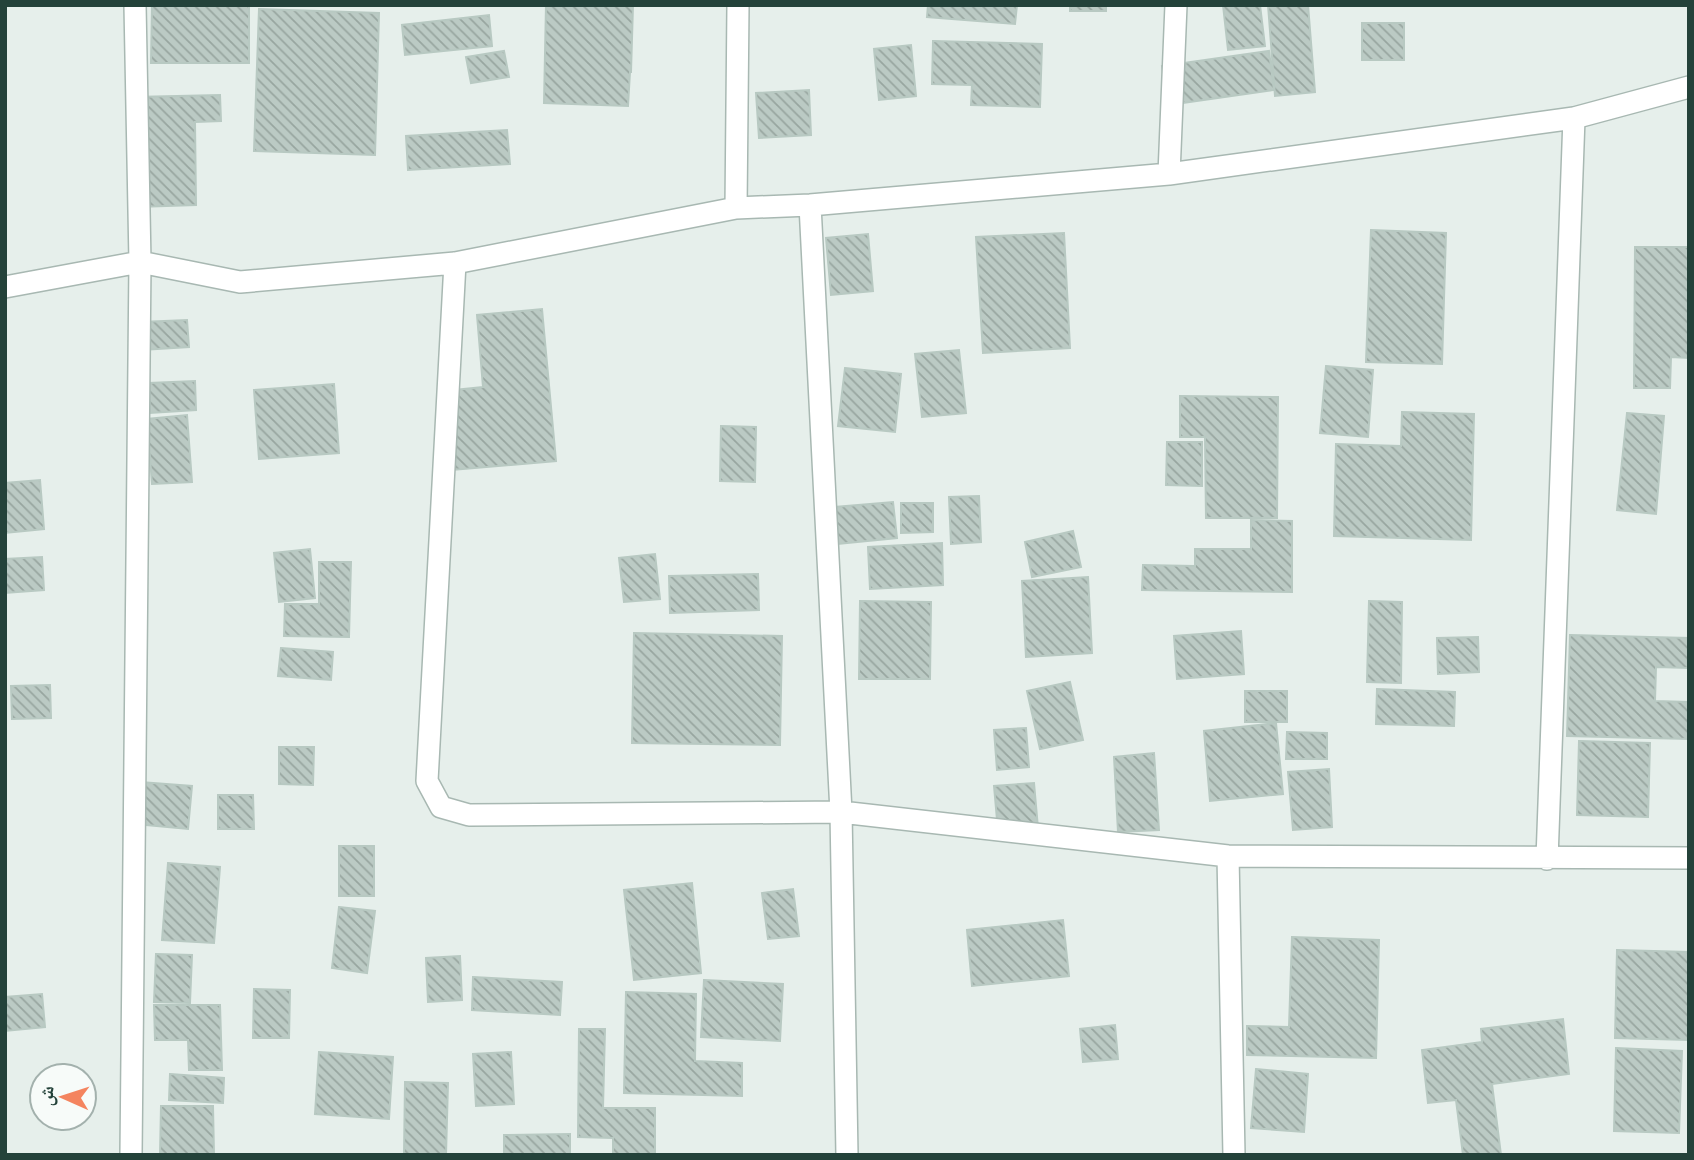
<svg xmlns="http://www.w3.org/2000/svg" width="1694" height="1160" viewBox="0 0 1694 1160" font-family="'IBM Plex Sans','Noto Naskh Arabic',sans-serif">
<defs>
<pattern id="building-back-hatch" width="6" height="6" patternUnits="userSpaceOnUse" patternTransform="scale(1.75)"><rect width="6" height="6" fill="#bbcac4"/><path d="M-1 5l2 2M0 0l6 6M5-1l2 2" fill="none" stroke="#98a6a0"/></pattern>
</defs>
<rect width="100%" height="100%" fill="#e6efeb"/>
<path fill="url(#building-back-hatch)" stroke="#b8c9c2" stroke-width="2" d="M 152,5 L 249,5 L 249,63 L 151,63 Z
M 546,5 L 633,5 L 631,72 L 630,72 L 628,106 L 544,103 Z
M 928,5 L 1017,5 L 1015,24 L 927,17 Z
M 1070,5 L 1106,5 L 1106,11 L 1070,11 Z
M 1223,5 L 1260,5 L 1265,46 L 1228,50 Z
M 1268,5 L 1308,5 L 1315,92 L 1275,96 Z
M 259,9 L 379,13 L 375,155 L 254,151 Z
M 489,15 L 492,46 L 405,55 L 402,25 Z
M 1362,23 L 1404,23 L 1404,60 L 1362,60 Z
M 933,41 L 1042,44 L 1040,107 L 971,105 L 972,85 L 932,84 Z
M 911,45 L 916,96 L 879,100 L 874,49 Z
M 504,51 L 509,77 L 471,83 L 466,57 Z
M 1269,51 L 1274,90 L 1168,105 L 1162,66 Z
M 809,90 L 811,135 L 759,138 L 756,93 Z
M 220,95 L 221,121 L 195,122 L 196,205 L 137,207 L 134,97 Z
M 507,130 L 510,164 L 408,170 L 406,136 Z
M 1371,230 L 1446,233 L 1442,364 L 1366,362 Z
M 1064,233 L 1070,348 L 983,353 L 976,237 Z
M 868,234 L 873,291 L 831,295 L 826,238 Z
M 1635,247 L 1689,247 L 1689,358 L 1671,357 L 1670,388 L 1634,388 Z
M 542,309 L 556,461 L 452,470 L 445,391 L 483,387 L 477,315 Z
M 187,320 L 189,347 L 142,350 L 141,322 Z
M 959,350 L 966,413 L 922,417 L 915,354 Z
M 1326,366 L 1373,370 L 1368,437 L 1320,433 Z
M 845,368 L 901,374 L 895,432 L 838,426 Z
M 195,381 L 196,410 L 150,413 L 149,383 Z
M 334,384 L 339,453 L 259,459 L 254,390 Z
M 1180,396 L 1278,397 L 1277,518 L 1206,518 L 1205,437 L 1180,437 Z
M 1402,412 L 1474,414 L 1471,540 L 1334,536 L 1336,444 L 1401,446 Z
M 1627,413 L 1664,416 L 1656,514 L 1617,510 Z
M 187,415 L 192,482 L 152,484 L 147,419 Z
M 721,426 L 756,427 L 755,482 L 720,481 Z
M 1167,442 L 1202,442 L 1202,486 L 1166,485 Z
M 40,480 L 44,529 L 5,533 L 5,483 Z
M 979,496 L 981,542 L 951,544 L 949,497 Z
M 893,502 L 897,538 L 838,544 L 835,507 Z
M 901,503 L 933,503 L 933,532 L 901,533 Z
M 1251,520 L 1292,521 L 1292,592 L 1142,590 L 1143,565 L 1195,566 L 1195,549 L 1251,549 Z
M 1073,531 L 1081,567 L 1032,577 L 1025,542 Z
M 942,543 L 943,585 L 870,589 L 868,547 Z
M 310,549 L 315,598 L 279,602 L 274,553 Z
M 655,554 L 660,599 L 624,602 L 619,558 Z
M 42,557 L 44,590 L 5,593 L 5,559 Z
M 319,562 L 351,562 L 349,637 L 284,636 L 285,604 L 319,604 Z
M 758,574 L 759,610 L 670,613 L 669,576 Z
M 1088,577 L 1092,653 L 1026,657 L 1022,581 Z
M 860,601 L 931,602 L 930,679 L 859,679 Z
M 1369,601 L 1402,602 L 1401,683 L 1367,682 Z
M 1241,631 L 1244,674 L 1177,679 L 1174,636 Z
M 634,633 L 782,636 L 780,745 L 632,743 Z
M 1570,635 L 1689,638 L 1689,668 L 1656,667 L 1655,701 L 1689,702 L 1689,739 L 1567,736 Z
M 1478,637 L 1479,672 L 1438,674 L 1437,638 Z
M 281,648 L 333,652 L 331,680 L 278,676 Z
M 1070,682 L 1083,740 L 1040,749 L 1027,691 Z
M 50,685 L 51,718 L 12,719 L 11,686 Z
M 1377,689 L 1455,692 L 1454,726 L 1376,724 Z
M 1245,691 L 1287,691 L 1287,722 L 1245,722 Z
M 1276,723 L 1283,794 L 1210,801 L 1204,731 Z
M 1026,728 L 1029,767 L 997,770 L 994,730 Z
M 1287,732 L 1327,733 L 1327,759 L 1286,759 Z
M 1579,741 L 1650,743 L 1648,817 L 1577,815 Z
M 279,747 L 314,747 L 313,785 L 279,784 Z
M 1154,753 L 1159,830 L 1118,832 L 1114,757 Z
M 1329,769 L 1332,827 L 1293,830 L 1288,772 Z
M 140,782 L 192,786 L 188,829 L 136,824 Z
M 1034,783 L 1038,828 L 998,831 L 994,786 Z
M 218,795 L 253,795 L 254,829 L 218,829 Z
M 339,846 L 374,846 L 374,896 L 339,896 Z
M 168,863 L 220,867 L 214,943 L 162,940 Z
M 692,883 L 701,973 L 634,980 L 624,890 Z
M 793,889 L 799,936 L 768,939 L 762,893 Z
M 339,907 L 375,911 L 367,973 L 332,968 Z
M 1063,920 L 1069,976 L 972,986 L 967,930 Z
M 1292,937 L 1379,940 L 1376,1058 L 1247,1055 L 1247,1026 L 1289,1027 Z
M 1617,950 L 1689,952 L 1689,1040 L 1615,1038 Z
M 156,954 L 192,955 L 190,1003 L 154,1002 Z
M 460,956 L 462,1000 L 428,1002 L 426,958 Z
M 473,977 L 562,982 L 560,1015 L 472,1010 Z
M 704,980 L 783,984 L 780,1041 L 701,1037 Z
M 254,989 L 290,990 L 289,1038 L 253,1038 Z
M 626,992 L 696,994 L 695,1061 L 742,1063 L 742,1096 L 624,1093 Z
M 42,994 L 45,1027 L 5,1031 L 5,997 Z
M 154,1005 L 220,1005 L 222,1070 L 189,1070 L 188,1040 L 155,1040 Z
M 1563,1019 L 1569,1074 L 1492,1084 L 1501,1155 L 1463,1155 L 1456,1100 L 1428,1103 L 1422,1050 L 1482,1042 L 1481,1029 Z
M 1115,1025 L 1118,1059 L 1083,1062 L 1080,1029 Z
M 579,1029 L 605,1029 L 603,1108 L 655,1108 L 655,1155 L 613,1155 L 613,1138 L 578,1137 Z
M 1616,1048 L 1682,1051 L 1679,1133 L 1614,1131 Z
M 319,1052 L 393,1057 L 389,1119 L 315,1114 Z
M 511,1052 L 514,1104 L 476,1106 L 473,1054 Z
M 1256,1069 L 1308,1074 L 1304,1132 L 1251,1128 Z
M 170,1074 L 224,1078 L 223,1103 L 169,1100 Z
M 405,1082 L 448,1083 L 446,1155 L 404,1155 Z
M 161,1106 L 213,1106 L 214,1155 L 160,1155 Z
M 570,1134 L 570,1155 L 504,1155 L 504,1135 Z"/>
<g fill="none" stroke-linecap="round" stroke-linejoin="round">
<defs>
<path id="minor" d="M 1169,174 L 1176,5
M 810,205 L 841,812 L 847,1155
M 736,208 L 738,5
M 455,263 L 427,781 L 441,807 L 469,815 L 841,812 L 1228,856 L 1689,858
M 5,287 L 140,262 L 240,282 L 455,263 L 736,208 L 810,205 L 1169,174 L 1574,118 L 1689,87
M 1228,856 L 1234,1155
M 1547,859 L 1574,118
M 131,1155 L 140,262 L 135,5"/>
</defs>
<use href="#minor" stroke="#a8b8b2" stroke-width="24"/>
<use href="#minor" stroke="#fff" stroke-width="21"/>
</g>
<rect width="1694" height="1160" fill="none" stroke="#24423a" stroke-width="14"/>
<g transform="translate(63 1097) rotate(273)"><circle r="33" fill="#f7fbf9" stroke="#a3b1ad" stroke-width="2"/>
<path d="M0-5L12 26L0 18L-12 26Z" fill="#f4845f"/>
<text y="-10" font-size="19" font-weight="bold" text-anchor="middle" fill="#24423a">ش</text>
</g>
</svg>
